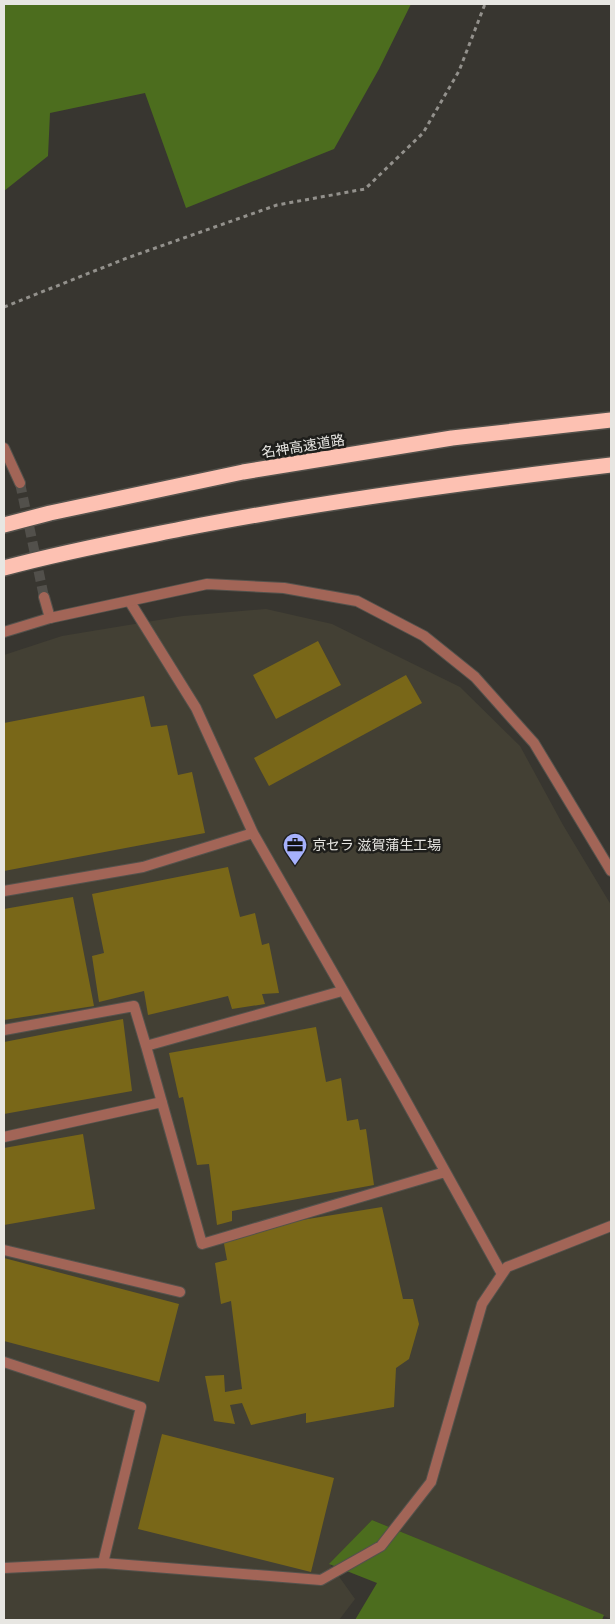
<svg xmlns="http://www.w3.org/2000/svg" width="615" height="1624" viewBox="0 0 615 1624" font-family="Cabin,'Noto Sans JP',sans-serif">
<rect width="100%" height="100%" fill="#383630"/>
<path fill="#434034" d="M 266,609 L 332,624 L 460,687 L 520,746 L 563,825 L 611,905 L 611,1619 L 372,1520 L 330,1564 L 355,1599 L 339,1620 L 4,1620 L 4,655 L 62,636 L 183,616 Z"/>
<path fill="#4c6d1e" d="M 4,4 L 411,4 L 379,69 L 334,149 L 186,208 L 145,93 L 50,113 L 48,156 L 4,191 Z
M 372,1520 L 604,1615 L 602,1620 L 355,1620 L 377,1583 L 329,1564 Z"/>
<path fill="#796718" d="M 318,641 L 341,685 L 276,719 L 253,675 Z
M 406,675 L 422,703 L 269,786 L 254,758 Z
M 144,696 L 151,727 L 167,725 L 178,775 L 192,772 L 205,833 L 4,871 L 4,723 Z
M 228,867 L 240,917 L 255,913 L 262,945 L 269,943 L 279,993 L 262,994 L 265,1004 L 232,1009 L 228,996 L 148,1015 L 144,991 L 99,1002 L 92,956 L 104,953 L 92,894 Z
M 73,897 L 94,1006 L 4,1020 L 4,909 Z
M 123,1019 L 132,1091 L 4,1114 L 4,1042 Z
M 316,1027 L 326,1082 L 341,1078 L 347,1121 L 358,1119 L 360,1130 L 366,1129 L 374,1185 L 232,1211 L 232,1221 L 217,1225 L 209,1164 L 197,1165 L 183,1097 L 179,1098 L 169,1053 Z
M 83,1134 L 95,1209 L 4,1225 L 4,1148 Z
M 382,1207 L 403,1299 L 413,1299 L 419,1324 L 409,1359 L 396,1368 L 394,1407 L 306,1423 L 306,1413 L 251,1425 L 242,1403 L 230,1405 L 235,1424 L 214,1421 L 205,1376 L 224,1375 L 225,1392 L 242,1389 L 231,1301 L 221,1304 L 215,1263 L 227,1260 L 222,1233 Z
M 4,1258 L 179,1304 L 159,1382 L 4,1341 Z
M 162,1434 L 334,1478 L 311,1572 L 138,1529 Z"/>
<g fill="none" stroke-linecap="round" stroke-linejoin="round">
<path stroke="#52504b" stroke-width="10" stroke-dasharray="10 5" stroke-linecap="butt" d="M 20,483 L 44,597"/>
<defs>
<path id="service" d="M 130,602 L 196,708 L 253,833 L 395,1081 L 502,1274
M 4,891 L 143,867 L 253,833
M 342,991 L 146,1046 L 202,1244 L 445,1172
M 4,1030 L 134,1006 L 146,1046
M 4,1137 L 162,1102
M 4,1250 L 180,1292
M 4,1362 L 141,1407 L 103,1563
M 4,1568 L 103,1563 L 321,1580 L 381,1546 L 431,1482 L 482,1304 L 507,1267 L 611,1226"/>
<path id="minor" d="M 4,448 L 20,483
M 44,597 L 50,618"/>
<path id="tertiary" d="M 4,632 L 50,618 L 207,584 L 284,588 L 357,601 L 424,636 L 475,677 L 534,743 L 611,871"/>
<path id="motorway" d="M 4,525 L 50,513 L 243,472 L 452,438 L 611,420
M 4,568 C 62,552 121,541 181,529 C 324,501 467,482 611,465"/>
</defs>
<use href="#service" stroke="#54524c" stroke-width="12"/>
<use href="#minor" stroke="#54524c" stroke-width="12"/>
<use href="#tertiary" stroke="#54524c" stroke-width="12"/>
<use href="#motorway" stroke="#54524c" stroke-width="18"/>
<path stroke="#93918c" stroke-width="3" stroke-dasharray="4 4" stroke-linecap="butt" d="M 4,307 L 127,258 L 277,205 L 365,189 L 423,133 L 459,71 L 485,4"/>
<use href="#service" stroke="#a26557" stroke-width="10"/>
<use href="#minor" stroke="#a26557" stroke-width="10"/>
<use href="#tertiary" stroke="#a26557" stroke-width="10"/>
<use href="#motorway" stroke="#fdc1b2" stroke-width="15"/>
</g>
<defs>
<symbol id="office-pin" viewBox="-11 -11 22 30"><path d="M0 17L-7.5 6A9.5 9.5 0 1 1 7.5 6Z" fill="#a6b1fc" stroke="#1e1e1b"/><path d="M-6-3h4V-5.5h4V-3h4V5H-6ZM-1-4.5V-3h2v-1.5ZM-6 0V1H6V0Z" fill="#111"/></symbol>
</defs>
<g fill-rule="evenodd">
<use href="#office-pin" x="281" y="831" width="28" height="38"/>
</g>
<g text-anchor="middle" stroke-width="5" stroke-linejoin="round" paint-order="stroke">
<g font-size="14" fill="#e7e6e2" stroke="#1e1e1b">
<text transform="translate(303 446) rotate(-9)" y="5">名神高速道路</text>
</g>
<g font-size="14" fill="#e7e6e2" stroke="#1e1e1b" text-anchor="start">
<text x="312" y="850">京セラ 滋賀蒲生工場</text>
</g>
</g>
<rect width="615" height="1624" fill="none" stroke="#e7e6e2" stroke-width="10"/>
</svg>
